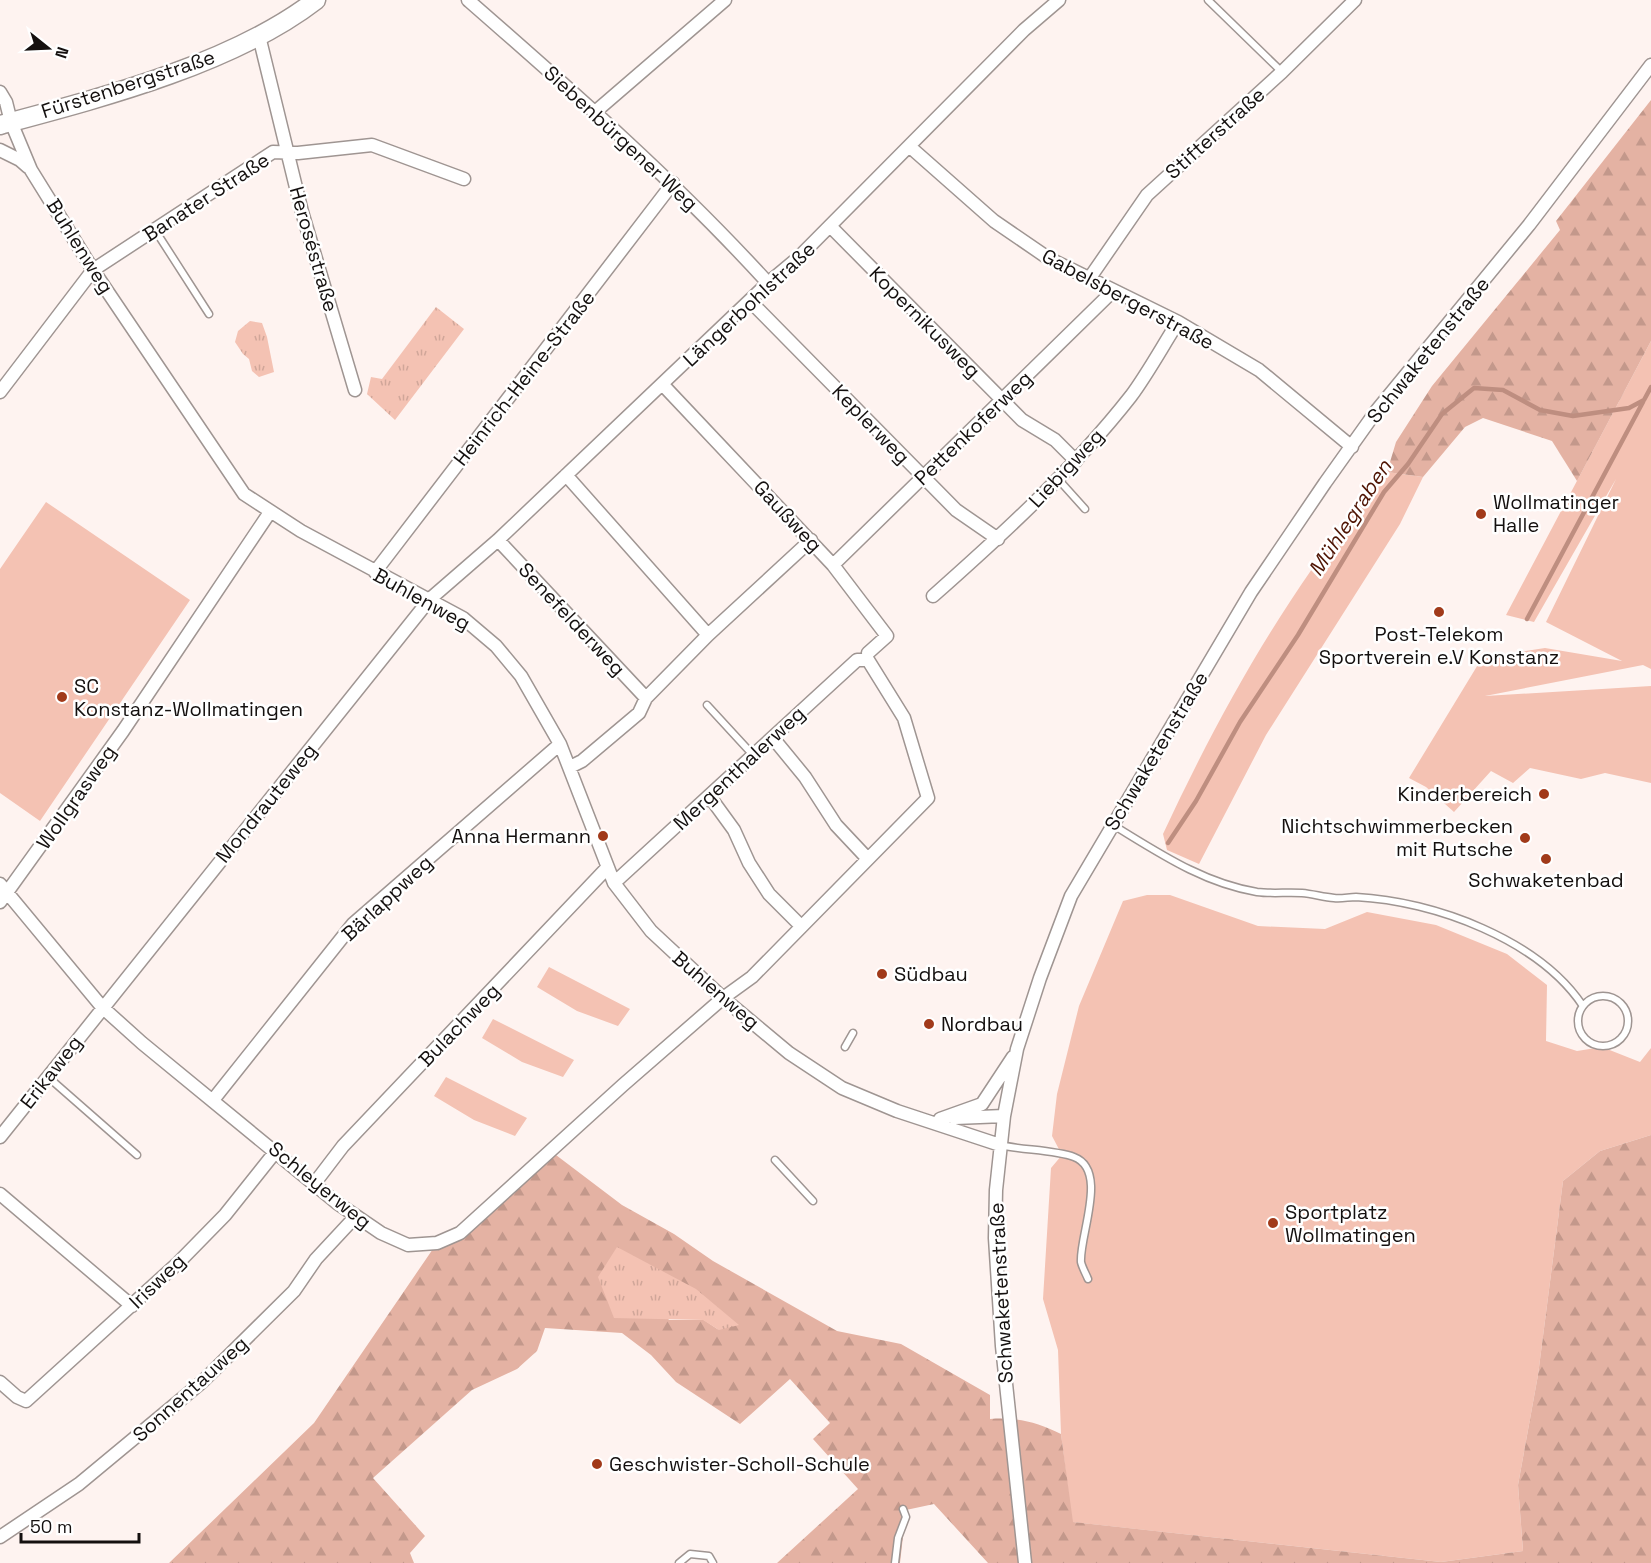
<svg xmlns="http://www.w3.org/2000/svg" width="1651" height="1563" viewBox="0 0 1651 1563" font-family="'Space Grotesk',sans-serif">
<defs>
<pattern id="forest-firs" width="22" height="20" patternUnits="userSpaceOnUse" patternTransform="scale(1.5)"><rect width="22" height="20" fill="#e4b2a3"/><path d="M5 1l3.5 6h-7zM16 11l3.5 6h-7z" fill="#c3988b"/></pattern>
<pattern id="park-tufts" width="24" height="20" patternUnits="userSpaceOnUse" patternTransform="scale(1.5)"><rect width="24" height="20" fill="#f4c2b3"/><path d="M3 7l-1-3M5 7V3M7 7l1-3M15 17l-1-3M17 17v-4M19 17l1-3" fill="none" stroke="#d0a699"/></pattern>
</defs>
<rect width="100%" height="100%" fill="#fef3f0"/>
<path fill="#f4c2b3" d="M 1651,341 L 1651,669 L 1643,665 L 1485,696 L 1651,686 L 1651,783 L 1605,773 L 1581,779 L 1530,768 L 1513,783 L 1491,771 L 1454,812 L 1426,787 L 1409,778 L 1482,658 L 1545,648 L 1622,661 L 1546,622 L 1616,479 L 1534,622 L 1506,615 Z
M 1387,472 L 1423,477 L 1400,524 L 1266,735 L 1199,864 L 1167,850 L 1163,834 C 1223,705 1294,580 1387,472 Z
M 46,502 L 190,600 L 40,821 L 0,793 L 0,569 Z
M 1147,895 L 1170,895 L 1258,926 L 1325,929 L 1367,912 L 1436,925 L 1507,954 L 1547,985 L 1546,1041 L 1577,1051 L 1602,1047 L 1640,1062 L 1651,1048 L 1651,1135 L 1600,1151 L 1563,1181 L 1538,1375 L 1518,1485 L 1523,1551 L 1441,1562 L 1072,1522 L 1061,1434 L 1058,1350 L 1043,1299 L 1051,1168 L 1062,1155 L 1052,1136 L 1057,1094 L 1079,1006 L 1123,901 Z
M 549,967 L 630,1009 L 618,1026 L 577,1011 L 537,987 Z
M 493,1019 L 574,1060 L 563,1077 L 522,1062 L 482,1038 Z
M 446,1077 L 527,1118 L 515,1136 L 474,1120 L 434,1096 Z"/>
<path fill="url(#forest-firs)" fill-rule="evenodd" d="M 1651,100 L 1651,341 L 1577,481 L 1552,441 L 1483,418 L 1465,427 L 1423,477 L 1387,472 L 1396,442 L 1432,386 L 1560,230 L 1556,221 Z
M 1651,1135 L 1651,1563 L 988,1563 L 934,1504 L 906,1510 L 900,1563 L 777,1563 L 858,1489 L 813,1439 L 830,1423 L 790,1379 L 740,1424 L 676,1382 L 651,1355 L 622,1333 L 545,1328 L 537,1351 L 517,1369 L 472,1390 L 373,1478 L 425,1536 L 410,1553 L 414,1563 L 169,1563 L 314,1423 L 437,1243 L 460,1233 L 552,1152 L 622,1205 L 674,1234 L 713,1261 L 837,1331 L 901,1344 L 990,1395 L 990,1419 C 1017,1417 1037,1422 1061,1434 L 1073,1522 L 1441,1562 L 1523,1551 L 1518,1485 L 1538,1375 L 1563,1181 L 1600,1151 ZM 617,1248 L 650,1267 L 719,1330 L 704,1320 L 669,1320 Z"/>
<path fill="url(#park-tufts)" d="M 436,307 L 464,329 L 395,420 L 367,394 L 371,377 L 382,379 Z
M 250,321 L 262,323 L 267,337 L 274,372 L 259,377 L 252,371 L 249,359 L 243,354 L 235,342 L 238,331 Z
M 617,1247 L 696,1289 L 739,1325 L 719,1330 L 703,1320 L 614,1318 L 598,1277 Z"/>
<g fill="none" stroke-linecap="round" stroke-linejoin="round">
<path stroke="#be8e80" stroke-width="4.5" d="M 1527,619 L 1643,402
M 1168,843 L 1196,801 L 1240,722 L 1298,635 L 1384,492 L 1408,464 L 1442,414 L 1474,388 L 1503,390 L 1540,410 L 1573,416 L 1629,408 L 1644,400 L 1651,387"/>
<defs>
<path id="lane" d="M 1208,0 L 1282,72
M 155,230 L 209,314
M 1058,479 L 1085,509
M 707,705 L 753,755
M 1113,825 C 1159,853 1203,883 1257,892 C 1271,894 1287,892 1302,893 C 1313,894 1323,897 1334,898 C 1341,899 1349,897 1356,897 C 1435,901 1539,940 1583,1006
M1578 1021a25 25 0 1 1 50 0a25 25 0 1 1-50 0Z
M 845,1047 L 853,1033
M 48,1077 L 137,1155
M 1000,1145 C 1021,1150 1055,1150 1074,1157 C 1109,1170 1079,1236 1081,1262 C 1082,1267 1086,1274 1088,1279
M 775,1160 L 813,1201
M 679,1563 L 690,1554 L 709,1556 L 713,1563
M 895,1563 L 898,1538 L 906,1517 L 903,1509"/>
<path id="street" d="M 468,0 C 572,91 675,181 768,283
M 259,36 L 302,212 L 355,390
M 0,92 L 6,102 L 11,122 L 31,170 L 93,270 L 244,494 L 301,531 L 463,618 L 496,646 L 521,676 L 560,744 L 614,883 L 651,931 L 723,998 L 789,1053 L 842,1088 L 897,1111 L 1000,1145
M 595,112 L 725,0
M 909,146 L 994,221 L 1048,258 L 1178,322 L 1259,370 L 1352,447
M 0,150 L 20,160 L 28,167
M 831,227 L 1022,420 L 1055,440 L 1076,461
M 1089,279 L 1147,195 L 1282,72 L 1355,0
M 751,302 L 956,510 L 998,539
M 663,385 L 833,565 L 887,636 L 868,653
M 0,392 L 93,270 L 273,152 L 298,153 L 372,145 L 464,179
M 566,475 L 708,635
M 498,540 L 646,698
M 833,565 L 1113,291
M 375,572 L 673,183
M 933,596 C 1003,534 1073,470 1131,396 C 1148,373 1162,347 1178,322
M 773,738 L 805,777 L 836,825 L 867,858
M 570,767 L 582,761 L 639,713 L 646,698 L 708,635 L 811,540
M 710,797 L 734,830 L 749,863 L 769,894 L 800,925
M 0,884 L 102,1007 L 142,1043 L 337,1203 L 381,1233 L 408,1245 L 437,1243 L 460,1233 L 623,1085 L 723,998 L 752,977 L 928,798 L 904,718 L 868,660 L 857,660 L 614,883
M 0,902 L 123,731 L 270,512
M 213,1100 L 353,924 L 560,744
M 955,1118 L 1004,1116
M 940,1119 L 982,1104 L 1013,1057
M 0,1137 L 430,599 L 498,540 L 768,283 L 798,258 L 1024,30 L 1059,0
M 314,1184 L 343,1146 L 606,869
M 0,1194 L 132,1306
M 0,1382 L 17,1397 L 26,1401 L 178,1263 L 225,1215 L 276,1151
M 0,1537 L 79,1484 L 202,1382 L 294,1291 L 316,1259 L 356,1216
M 1025,1563 L 1002,1346 L 995,1238 L 996,1190 L 1004,1116 L 1017,1049 L 1040,978 L 1071,896 L 1251,592 L 1325,483 L 1377,410 L 1529,225 L 1651,65"/>
<path id="secondary" d="M 0,125 C 101,98 233,64 316,0"/>
</defs>
<use href="#lane" stroke="#9f9592" stroke-width="9"/>
<use href="#street" stroke="#9f9592" stroke-width="15"/>
<use href="#secondary" stroke="#9f9592" stroke-width="21"/>
<use href="#lane" stroke="#fff" stroke-width="6"/>
<use href="#street" stroke="#fff" stroke-width="12"/>
<use href="#secondary" stroke="#fff" stroke-width="18"/>
</g>
<g fill="#a13a1a" stroke="#fff" stroke-width="2">
<circle cx="1481" cy="514" r="6"/>
<circle cx="1439" cy="612" r="6"/>
<circle cx="62" cy="697" r="6"/>
<circle cx="1544" cy="794" r="6"/>
<circle cx="603" cy="836" r="6"/>
<circle cx="1525" cy="838" r="6"/>
<circle cx="1546" cy="859" r="6"/>
<circle cx="882" cy="974" r="6"/>
<circle cx="929" cy="1024" r="6"/>
<circle cx="1273" cy="1223" r="6"/>
<circle cx="597" cy="1464" r="6"/>
</g>
<g text-anchor="middle" stroke-width="5" stroke-linejoin="round" paint-order="stroke">
<g font-size="20" fill="#14100f" stroke="#fff">
<text transform="translate(128 84) rotate(-18)" y="7">Fürstenbergstraße</text>
<text transform="translate(1215 133) rotate(-42)" y="7">Stifterstraße</text>
<text transform="translate(621 138) rotate(43)" y="7">Siebenbürgener Weg</text>
<text transform="translate(206 197) rotate(-33)" y="7">Banater Straße</text>
<text transform="translate(80 246) rotate(58)" y="7">Buhlenweg</text>
<text transform="translate(314 249) rotate(74)" y="7">Heroséstraße</text>
<text transform="translate(1128 299) rotate(28)" y="7">Gabelsbergerstraße</text>
<text transform="translate(749 304) rotate(-43)" y="7">Längerbohlstraße</text>
<text transform="translate(925 322) rotate(45)" y="7">Kopernikusweg</text>
<text transform="translate(1428 350) rotate(-51)" y="7">Schwaketenstraße</text>
<text transform="translate(524 378) rotate(-52)" y="7">Heinrich-Heine-Straße</text>
<text transform="translate(871 424) rotate(46)" y="7">Keplerweg</text>
<text transform="translate(973 428) rotate(-44)" y="7">Pettenkoferweg</text>
<text transform="translate(1066 468) rotate(-47)" y="7">Liebigweg</text>
<text transform="translate(788 516) rotate(47)" y="7">Gaußweg</text>
<text transform="translate(422 599) rotate(29)" y="7">Buhlenweg</text>
<text transform="translate(572 619) rotate(47)" y="7">Senefelderweg</text>
<text transform="translate(1156 751) rotate(-59)" y="7">Schwaketenstraße</text>
<text transform="translate(739 768) rotate(-43)" y="7">Mergenthalerweg</text>
<text transform="translate(76 797) rotate(-55)" y="7">Wollgrasweg</text>
<text transform="translate(266 803) rotate(-51)" y="7">Mondrauteweg</text>
<text transform="translate(387 898) rotate(-43)" y="7">Bärlappweg</text>
<text transform="translate(716 990) rotate(41)" y="7">Buhlenweg</text>
<text transform="translate(459 1025) rotate(-46)" y="7">Bulachweg</text>
<text transform="translate(51 1072) rotate(-52)" y="7">Erikaweg</text>
<text transform="translate(320 1185) rotate(39)" y="7">Schleyerweg</text>
<text transform="translate(157 1281) rotate(-44)" y="7">Irisweg</text>
<text transform="translate(1001 1293) rotate(-93)" y="7">Schwaketenstraße</text>
<text transform="translate(190 1389) rotate(-42)" y="7">Sonnentauweg</text>
</g>
<g font-size="20" fill="#14100f" stroke="#fff" text-anchor="start">
<text x="1493" y="509">Wollmatinger<tspan x="1493" dy="23">Halle</tspan></text>
<text x="1439" y="641" text-anchor="middle">Post-Telekom<tspan x="1439" dy="23">Sportverein e.V Konstanz</tspan></text>
<text x="74" y="693">SC<tspan x="74" dy="23">Konstanz-Wollmatingen</tspan></text>
<text x="1532" y="801" text-anchor="end">Kinderbereich</text>
<text x="1513" y="833" text-anchor="end">Nichtschwimmerbecken<tspan x="1513" dy="23">mit Rutsche</tspan></text>
<text x="591" y="843" text-anchor="end">Anna Hermann</text>
<text x="1546" y="887" text-anchor="middle">Schwaketenbad</text>
<text x="894" y="981">Südbau</text>
<text x="941" y="1031">Nordbau</text>
<text x="1285" y="1219">Sportplatz<tspan x="1285" dy="23">Wollmatingen</tspan></text>
<text x="609" y="1471">Geschwister-Scholl-Schule</text>
</g>
<g font-size="21" font-style="italic" fill="#4f1403" stroke="#fff">
<text transform="translate(1350 518) rotate(-57)" y="7">Mühlegraben</text>
</g>
</g>
<g transform="translate(48 48) rotate(108)" stroke="#ffffff" stroke-width="4.5" paint-order="stroke">
<path d="M0-4.5L10 22L0 15L-10 22Z" fill="#14100f"/>
<text y="-9" font-size="16" font-weight="bold" text-anchor="middle" fill="#14100f">N</text>
</g>
<path d="M21 1533v9h118v-9" fill="none" stroke="#14100f" stroke-width="3"/>
<text x="30" y="1533" font-size="18" fill="#14100f" stroke="#ffffff" stroke-width="4.5" paint-order="stroke">50 m</text>
</svg>
